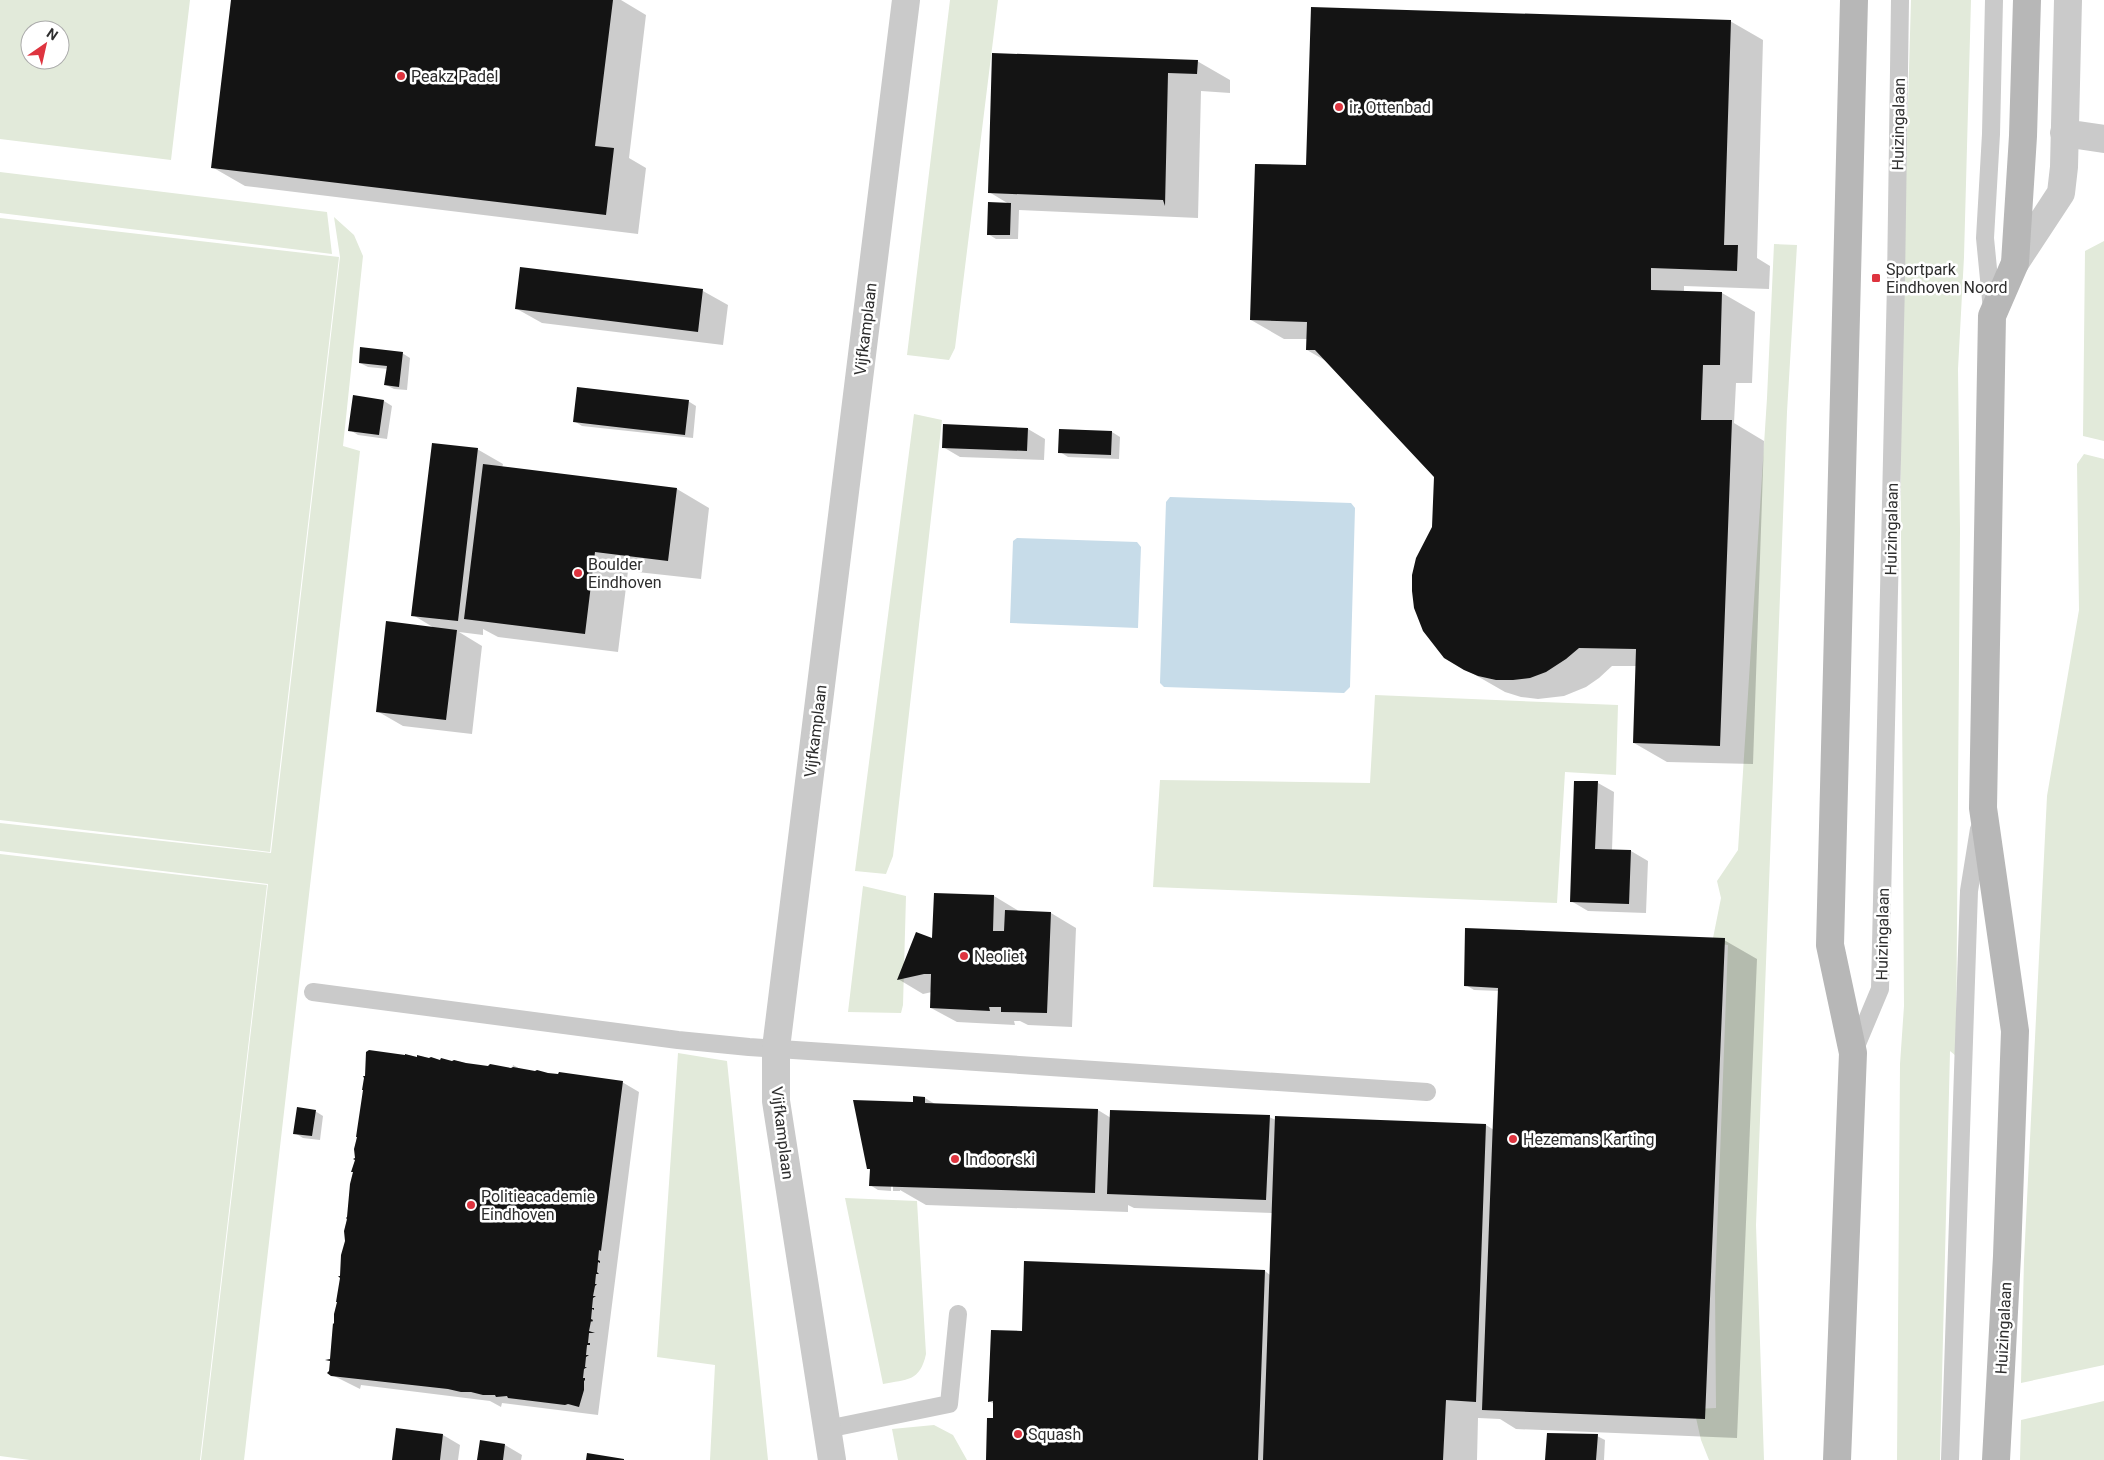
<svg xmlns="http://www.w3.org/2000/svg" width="2104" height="1460" viewBox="0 0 2104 1460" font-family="Roboto,sans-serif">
<rect width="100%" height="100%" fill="#fff"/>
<path fill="#e2eada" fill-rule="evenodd" d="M 0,0 L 190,0 L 171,160 L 0,139 ZM 30,30 L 60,30 L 60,60 L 30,60 Z
M 950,0 L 998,0 L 955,348 L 949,360 L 907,355 Z
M 1911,0 L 1971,0 L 1964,257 L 1958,369 L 1960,530 L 1956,1056 L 1950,1051 L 1940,1460 L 1897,1460 L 1900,1064 L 1904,1006 L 1900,379 Z
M 0,172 L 327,212 L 332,254 L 0,213 Z
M 334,217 L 354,235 L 363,256 L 343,446 L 360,451 L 244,1460 L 201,1460 L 268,884 L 0,851 L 0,823 L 271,853 L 340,257 Z
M 0,218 L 339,257 L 270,852 L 0,820 Z
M 2104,241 L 2104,441 L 2083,436 L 2085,251 Z
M 1774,244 L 1797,245 L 1787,412 L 1756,1225 L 1764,1460 L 1709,1460 L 1701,1440 L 1694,1409 L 1716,1408 L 1715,1287 L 1728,945 L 1712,943 L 1721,898 L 1717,881 L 1738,850 L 1767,398 Z
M 914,414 L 942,420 L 893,856 L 886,874 L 855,871 Z
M 2084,454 L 2104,459 L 2104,1365 L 2021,1383 L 2024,1260 L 2047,796 L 2079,610 L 2077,464 Z
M 1375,695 L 1618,705 L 1616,775 L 1565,772 L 1557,903 L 1153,887 L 1160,780 L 1370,783 Z
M 0,854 L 267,885 L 200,1460 L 30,1460 L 0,1456 Z
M 863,886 L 906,896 L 903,1005 L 901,1013 L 848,1012 Z
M 678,1053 L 727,1061 L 768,1460 L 710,1460 L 715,1365 L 657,1357 Z
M 845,1198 L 917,1201 L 926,1354 C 920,1382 907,1379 883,1384 Z
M 2104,1401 L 2104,1460 L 2020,1460 L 2021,1420 Z
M 934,1425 L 953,1435 L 967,1460 L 898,1460 L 892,1429 Z"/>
<path fill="#c7dce9" d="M 1170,497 L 1351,503 L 1355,508 L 1350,687 L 1344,693 L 1164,687 L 1160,683 L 1166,502 Z
M 1017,538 L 1137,542 L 1141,547 L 1138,628 L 1010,623 L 1013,541 Z"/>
<path fill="#0003" d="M 232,0 L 621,0 L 646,15 L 629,158 L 646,168 L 638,234 L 245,186 L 212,167 Z
M 1730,21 L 1763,40 L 1757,258 L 1770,266 L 1769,289 L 1684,286 L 1684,292 L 1722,293 L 1755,312 L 1752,383 L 1736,383 L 1734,423 L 1764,441 L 1753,764 L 1667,762 L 1634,743 L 1637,666 L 1612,666 L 1599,678 L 1586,687 L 1564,696 L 1538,699 L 1521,697 L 1505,692 L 1444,657 L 1433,527 L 1435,477 L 1326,361 L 1307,350 L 1307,339 L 1284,339 L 1251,320 L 1307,166 Z
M 994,54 L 1197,61 L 1230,80 L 1230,93 L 1201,91 L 1198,218 L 1019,210 L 1018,239 L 996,239 L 988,234 L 1009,204 L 989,192 Z
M 703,291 L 728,305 L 723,345 L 542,323 L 517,309 Z
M 402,353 L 410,358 L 407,390 L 394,389 L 386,385 L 388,369 L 368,367 L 360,363 Z
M 384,401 L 392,406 L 387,439 L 358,435 L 350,430 Z
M 688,401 L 696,406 L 693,438 L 582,426 L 574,421 Z
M 1028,429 L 1045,439 L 1044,460 L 960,457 L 943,447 Z
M 1112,432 L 1120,437 L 1119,459 L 1068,457 L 1060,452 Z
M 477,449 L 503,464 L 502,468 L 677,489 L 709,508 L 701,579 L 628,571 L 618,652 L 498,637 L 483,629 L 483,635 L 459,632 L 482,646 L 472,734 L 403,726 L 377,711 L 436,629 L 413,615 Z
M 1598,783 L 1614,792 L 1612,850 L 1631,851 L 1648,861 L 1646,913 L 1588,911 L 1571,901 Z
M 994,896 L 1019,911 L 1051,913 L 1076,928 L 1072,1027 L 1028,1025 L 1020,1021 L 1014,1021 L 1015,1025 L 957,1022 L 931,1008 L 932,992 L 923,994 L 898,979 L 933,940 Z
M 1724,940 L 1757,959 L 1737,1438 L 1516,1429 L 1500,1419 L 1478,1418 L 1477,1460 L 987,1460 L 994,1420 L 994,1404 L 989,1401 L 1023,1332 L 1265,1271 L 1270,1275 L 1273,1213 L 1134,1208 L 1128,1205 L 1128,1212 L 926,1205 L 900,1190 L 900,1191 L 893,1191 L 893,1182 L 891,1182 L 891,1191 L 878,1190 L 870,1185 L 871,1170 L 868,1168 L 914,1104 L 925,1098 L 935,1104 L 1098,1110 L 1111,1118 L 1269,1117 L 1276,1120 L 1486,1125 L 1494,1130 L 1500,991 L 1474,990 L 1466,985 Z
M 513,1065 L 524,1071 L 622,1082 L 639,1092 L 598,1415 L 502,1403 L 501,1407 L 490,1401 L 361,1385 L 360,1389 L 330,1374 L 349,1221 L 346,1219 L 512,1070 Z
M 315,1111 L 323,1116 L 320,1140 L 303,1138 L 295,1133 Z
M 397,1429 L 443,1435 L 460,1445 L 458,1460 L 393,1460 Z
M 1597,1436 L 1605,1440 L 1604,1460 L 1547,1460 Z
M 505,1445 L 522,1455 L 521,1460 L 479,1460 Z"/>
<path fill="#141414" d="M 231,0 L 613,0 L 595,146 L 614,148 L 606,215 L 211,168 Z
M 1311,7 L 1731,20 L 1724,245 L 1738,245 L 1737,271 L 1651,268 L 1651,290 L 1722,292 L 1720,365 L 1703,365 L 1701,420 L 1732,420 L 1720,746 L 1633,743 L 1636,649 L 1579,648 L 1566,659 L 1546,672 L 1530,678 L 1513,680 L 1496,680 L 1478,676 L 1464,670 L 1444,658 L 1423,631 L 1414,608 L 1412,591 L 1412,575 L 1416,558 L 1432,527 L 1434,477 L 1315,350 L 1306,350 L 1307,322 L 1250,320 L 1255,164 L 1306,165 Z
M 992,53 L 1198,60 L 1197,74 L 1168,73 L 1165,206 L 1163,200 L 988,193 Z
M 988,202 L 1011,203 L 1010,235 L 987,235 Z
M 520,267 L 703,289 L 698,332 L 515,309 Z
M 360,347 L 403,352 L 399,387 L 384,385 L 387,366 L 359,363 Z
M 577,387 L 689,400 L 685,435 L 573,422 Z
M 353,395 L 384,400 L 379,435 L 348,431 Z
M 943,424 L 1028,428 L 1027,451 L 942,448 Z
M 1059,429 L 1112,431 L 1111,455 L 1058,453 Z
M 432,443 L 478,448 L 458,621 L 411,616 Z
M 483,464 L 677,488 L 668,561 L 595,552 L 585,634 L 464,619 Z
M 386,621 L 457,630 L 446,720 L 376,712 Z
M 1574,781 L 1598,781 L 1595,849 L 1631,850 L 1629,904 L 1570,902 Z
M 934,893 L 994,895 L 993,931 L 1004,931 L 1005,910 L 1051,912 L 1047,1013 L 1001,1012 L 1001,1007 L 989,1007 L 990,1011 L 930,1008 L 931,974 L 924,974 L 897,980 L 916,932 L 932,938 Z
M 1465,928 L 1725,938 L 1705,1419 L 1482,1410 L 1498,988 L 1464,986 Z
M 369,1050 L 405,1055 L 405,1054 L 417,1057 L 417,1055 L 429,1058 L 431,1057 L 440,1060 L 441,1058 L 452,1061 L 454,1060 L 466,1063 L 488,1066 L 490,1064 L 511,1068 L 513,1067 L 535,1071 L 537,1070 L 548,1073 L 558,1074 L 559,1072 L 623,1081 L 601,1251 L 599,1250 L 598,1260 L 600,1261 L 600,1263 L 598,1262 L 597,1272 L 599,1274 L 596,1274 L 595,1284 L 597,1284 L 595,1286 L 593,1296 L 596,1296 L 593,1298 L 592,1308 L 594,1308 L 594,1310 L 592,1309 L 591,1319 L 593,1320 L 592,1322 L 591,1321 L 589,1331 L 595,1333 L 589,1333 L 588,1343 L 590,1343 L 590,1345 L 587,1345 L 586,1355 L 589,1355 L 586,1357 L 585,1367 L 587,1367 L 584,1369 L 583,1378 L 585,1378 L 585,1381 L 584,1380 L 584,1390 L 579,1407 L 568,1404 L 565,1405 L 508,1398 L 507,1396 L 496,1397 L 495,1395 L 483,1395 L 471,1392 L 461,1392 L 448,1389 L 331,1376 L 327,1373 L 329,1371 L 330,1361 L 325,1360 L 330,1359 L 333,1323 L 334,1324 L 334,1314 L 337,1302 L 336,1302 L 340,1278 L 338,1276 L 340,1276 L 341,1255 L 345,1241 L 344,1231 L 347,1219 L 346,1218 L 347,1217 L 350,1184 L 353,1172 L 351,1172 L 355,1160 L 353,1159 L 355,1158 L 354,1149 L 357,1137 L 356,1137 L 363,1090 L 362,1090 L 364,1078 L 363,1076 L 365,1076 L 366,1052 Z
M 913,1096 L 925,1097 L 925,1103 L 1098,1109 L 1095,1193 L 869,1186 L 870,1169 L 867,1169 L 853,1100 L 913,1102 Z
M 297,1107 L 316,1110 L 312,1136 L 293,1134 Z
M 1110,1110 L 1270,1115 L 1266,1200 L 1107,1194 Z
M 1275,1116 L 1486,1124 L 1476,1402 L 1446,1400 L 1443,1460 L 1263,1460 Z
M 1024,1261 L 1265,1270 L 1258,1460 L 986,1460 L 987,1418 L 993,1418 L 993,1401 L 988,1402 L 991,1330 L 1022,1331 Z
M 396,1428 L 443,1434 L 440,1460 L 392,1460 Z
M 1547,1433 L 1598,1434 L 1596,1460 L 1545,1460 Z
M 480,1440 L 505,1444 L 503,1460 L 477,1460 Z
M 587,1453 L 624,1459 L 624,1460 L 586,1460 Z"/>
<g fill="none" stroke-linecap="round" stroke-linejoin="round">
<path stroke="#cacaca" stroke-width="18" d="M 1992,310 L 1985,238 L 1991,134 L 1994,0
M 313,992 L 678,1040 L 749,1047 L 1427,1092
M 1854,1051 L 1880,989 L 1896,282 L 1900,0
M 827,1429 L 949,1404 L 958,1314
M 1950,1460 L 1969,891 L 1979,829"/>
<path stroke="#cacaca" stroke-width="28" d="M 2064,133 L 2104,139
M 2015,263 L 2061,193 L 2064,167 L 2068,0
M 832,1460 L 776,1101 L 776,1048 L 906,0"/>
<path stroke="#b7b7b7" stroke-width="28" d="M 1837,1460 L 1853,1053 L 1830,945 L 1854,0
M 1996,1460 L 2007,1256 L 2015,1031 L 1983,808 L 1992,316 L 2015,263 L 2023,136 L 2027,0"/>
</g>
<g fill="#de343f" stroke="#fff" stroke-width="2">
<circle cx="401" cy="76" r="5"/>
<circle cx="1339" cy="107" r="5"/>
<rect x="1871" y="273" width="10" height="10" rx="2.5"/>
<circle cx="578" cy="573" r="5"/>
<circle cx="964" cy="956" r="5"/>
<circle cx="1513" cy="1139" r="5"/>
<circle cx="955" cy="1159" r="5"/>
<circle cx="471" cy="1205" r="5"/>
<circle cx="1018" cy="1434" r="5"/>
</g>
<g text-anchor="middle" stroke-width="5" stroke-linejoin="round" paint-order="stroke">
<g font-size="16" fill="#2d2d2d" stroke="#fff" text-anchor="start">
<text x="411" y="82">Peakz Padel</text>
<text x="1349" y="113">ir. Ottenbad</text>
<text x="1886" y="275">Sportpark<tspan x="1886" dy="18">Eindhoven Noord</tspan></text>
<text x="588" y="570">Boulder<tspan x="588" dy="18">Eindhoven</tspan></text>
<text x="974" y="962">Neoliet</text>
<text x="1523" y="1145">Hezemans Karting</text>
<text x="965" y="1165">Indoor ski</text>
<text x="481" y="1202">Politieacademie<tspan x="481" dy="18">Eindhoven</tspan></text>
<text x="1028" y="1440">Squash</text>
</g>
<g font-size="16" fill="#2d2d2d" stroke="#fff">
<text transform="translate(1898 124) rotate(-89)" y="6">Huizingalaan</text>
<text transform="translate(865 329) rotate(-83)" y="6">Vijfkamplaan</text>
<text transform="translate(1891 529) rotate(-89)" y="6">Huizingalaan</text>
<text transform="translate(815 731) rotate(-83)" y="6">Vijfkamplaan</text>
<text transform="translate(1882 934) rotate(-89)" y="6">Huizingalaan</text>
<text transform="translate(783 1133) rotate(83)" y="6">Vijfkamplaan</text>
<text transform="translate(2003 1328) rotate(-87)" y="6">Huizingalaan</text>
</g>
</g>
<g transform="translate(45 45) rotate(34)"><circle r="24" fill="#ffffff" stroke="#ababab"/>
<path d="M0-4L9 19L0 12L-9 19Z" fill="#de343f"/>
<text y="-8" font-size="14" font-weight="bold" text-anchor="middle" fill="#2d2d2d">N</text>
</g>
</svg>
